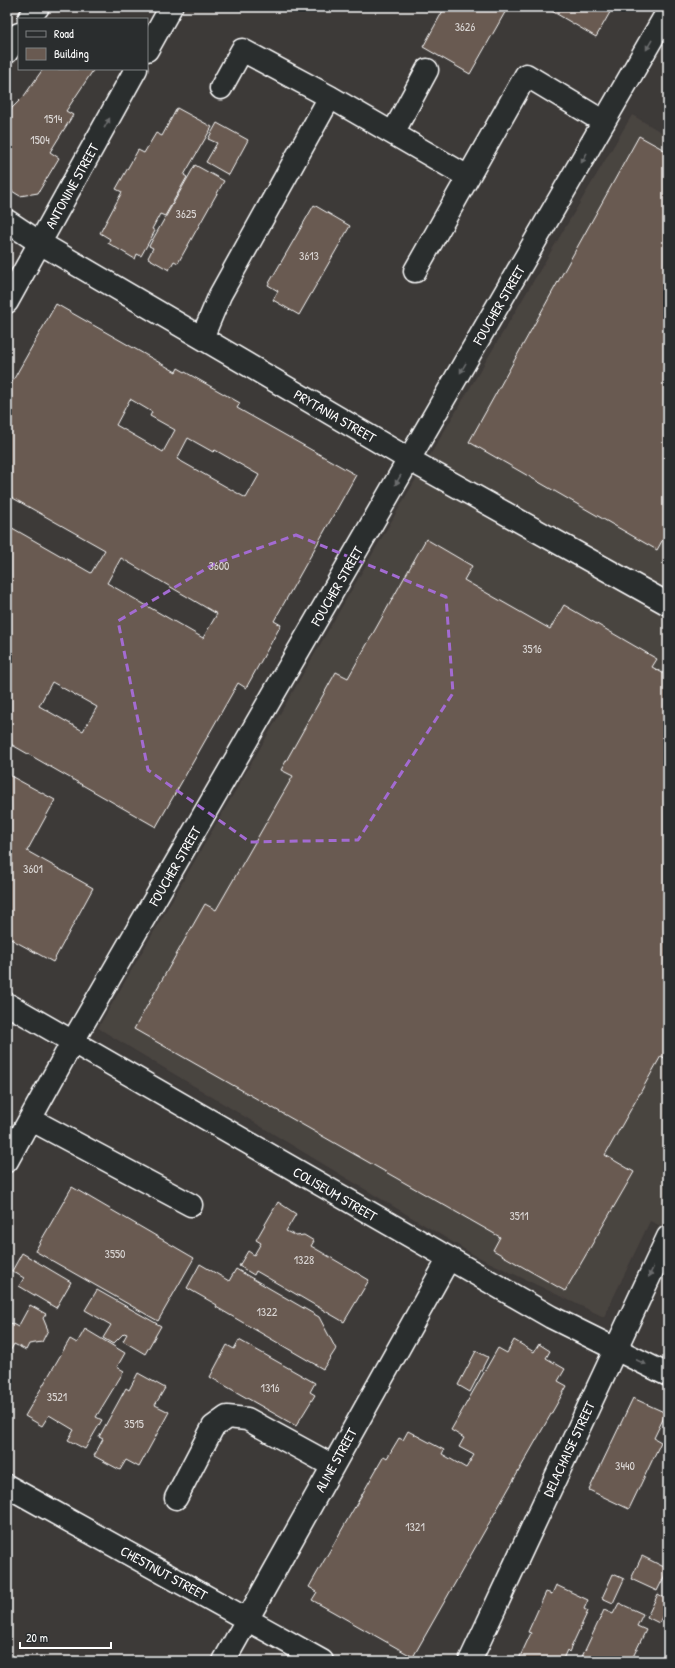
<svg xmlns="http://www.w3.org/2000/svg" width="675" height="1668" viewBox="0 0 675 1668" font-family="'Patrick Hand',sans-serif">
<rect width="100%" height="100%" fill="#3d3a38"/>
<filter id="ink" filterUnits="userSpaceOnUse"><feTurbulence type="fractalNoise" baseFrequency=".025" numOctaves="2"/><feDisplacementMap in="SourceGraphic" scale="8" xChannelSelector="R" yChannelSelector="G"/><feConvolveMatrix kernelMatrix="1 2 1 2 8 2 1 2 1" color-interpolation-filters="sRGB"/></filter>
<g filter="url(#ink)">
<path fill="#4a4440" d="M 632,115 L 668,136 L 668,1229 L 650,1221 L 604,1317 L 474,1255 L 98,1028 L 417,477 Z"/>
<path fill="#695a51" stroke="#fff" fill-rule="evenodd" d="M 445,7 L 508,7 L 470,74 L 423,47 Z
M 545,7 L 613,7 L 596,37 Z
M 43,69 L 94,69 L 66,111 L 73,115 L 50,152 L 59,158 L 38,193 L 20,196 L 7,188 L 7,113 L 24,96 Z
M 177,108 L 212,127 L 184,175 L 187,177 L 165,216 L 160,214 L 152,229 L 155,231 L 141,256 L 137,254 L 135,259 L 108,243 L 110,239 L 100,233 L 122,192 L 116,189 L 138,150 L 144,153 L 156,133 L 162,136 Z
M 217,123 L 248,140 L 229,175 L 206,162 L 217,143 L 208,139 Z
M 639,136 L 668,152 L 668,530 L 657,550 L 469,442 Z
M 195,165 L 224,181 L 178,263 L 174,261 L 169,270 L 148,258 L 153,248 L 149,246 Z
M 314,205 L 350,226 L 299,315 L 273,300 L 278,291 L 268,285 Z
M 56,304 L 176,372 L 178,368 L 240,403 L 237,408 L 356,475 L 274,621 L 281,625 L 246,688 L 238,683 L 156,827 L 7,742 L 7,525 L 91,573 L 105,550 L 11,497 L 7,505 L 7,391 ZM 130,399 L 152,412 L 150,416 L 175,430 L 163,452 L 116,425 ZM 188,438 L 213,452 L 215,450 L 259,475 L 246,498 L 177,459 ZM 121,558 L 217,614 L 203,638 L 107,583 ZM 52,682 L 97,707 L 83,731 L 39,706 Z
M 426,539 L 472,566 L 464,580 L 550,629 L 564,605 L 657,659 L 652,667 L 668,676 L 668,1060 L 661,1056 L 605,1155 L 634,1172 L 565,1291 L 493,1250 L 500,1237 L 134,1029 L 205,904 L 216,910 L 293,776 L 281,770 L 336,672 L 348,678 Z
M 7,774 L 55,800 L 27,851 L 93,888 L 53,962 L 7,937 Z
M 72,1187 L 194,1258 L 158,1321 L 35,1251 Z
M 278,1202 L 296,1214 L 286,1231 L 296,1236 L 304,1235 L 314,1241 L 311,1246 L 369,1280 L 344,1322 L 256,1271 L 254,1275 L 239,1266 L 248,1251 L 254,1255 L 261,1243 L 256,1240 Z
M 22,1253 L 71,1282 L 56,1308 L 19,1286 L 24,1278 L 12,1271 Z
M 200,1264 L 229,1281 L 236,1269 L 319,1317 L 336,1349 L 323,1369 L 216,1307 L 217,1305 L 187,1288 Z
M 97,1290 L 161,1326 L 145,1354 L 123,1341 L 127,1334 L 124,1333 L 113,1344 L 103,1338 L 111,1325 L 85,1310 Z
M 30,1305 L 46,1314 L 43,1318 L 48,1330 L 42,1342 L 29,1344 L 26,1350 L 14,1344 L 7,1357 L 7,1321 L 18,1327 Z
M 85,1329 L 125,1353 L 117,1367 L 124,1371 L 96,1417 L 102,1420 L 85,1449 L 68,1440 L 74,1430 L 49,1415 L 42,1426 L 25,1416 L 70,1339 L 77,1343 Z
M 239,1340 L 315,1383 L 310,1392 L 315,1395 L 296,1426 L 210,1377 L 227,1345 L 234,1349 Z
M 514,1340 L 534,1352 L 539,1344 L 550,1351 L 546,1358 L 565,1369 L 558,1381 L 567,1386 L 413,1657 L 312,1600 L 317,1592 L 309,1587 L 384,1456 L 387,1458 L 399,1438 L 403,1440 L 408,1431 L 444,1450 L 442,1454 L 466,1468 L 474,1455 L 459,1447 L 464,1438 L 451,1430 L 498,1348 L 507,1353 Z
M 476,1351 L 488,1357 L 470,1392 L 458,1385 Z
M 138,1373 L 165,1388 L 155,1405 L 169,1412 L 139,1467 L 126,1460 L 120,1470 L 94,1456 L 103,1439 L 99,1437 L 126,1388 L 129,1390 Z
M 633,1398 L 666,1413 L 654,1438 L 661,1442 L 629,1509 L 589,1490 Z
M 642,1556 L 668,1569 L 657,1591 L 631,1579 Z
M 613,1574 L 624,1579 L 613,1603 L 602,1598 Z
M 556,1585 L 588,1600 L 584,1609 L 588,1611 L 569,1652 L 567,1650 L 562,1661 L 518,1661 L 531,1633 L 528,1632 L 546,1592 L 552,1594 Z
M 658,1594 L 668,1600 L 668,1605 L 659,1623 L 647,1617 Z
M 619,1603 L 643,1614 L 637,1626 L 646,1630 L 631,1661 L 580,1661 L 604,1610 L 613,1614 Z"/>
<g fill="none" stroke-linecap="round" stroke-linejoin="round">
<defs>
<path id="minor" d="M 29,19 L 38,7
M 147,50 L 171,7
M 7,52 L 19,34
M 221,88 L 242,50 L 330,97 L 468,177
M 393,133 L 427,70
M 7,221 L 40,243 L 410,460 L 668,604
M 415,271 L 526,75 L 604,122
M 7,302 L 136,69
M 202,338 L 220,295 L 330,97
M 7,1004 L 551,1317 L 668,1375
M 30,1119 L 191,1205
M 7,1161 L 73,1041 L 668,11
M 7,1486 L 322,1661
M 176,1498 L 213,1427 L 227,1417 L 247,1419 L 333,1466
M 224,1661 L 448,1260
M 470,1661 L 668,1237"/>
</defs>
<use href="#minor" stroke="#fff" stroke-width="25"/>
<use href="#minor" stroke="#2a2d2e" stroke-width="22"/>
</g>
<defs><path id="oneway-solid" d="M-6-.8H1V-3.2L6.5 0L1 3.2V.8H-6Z"/></defs>
<g fill="#6a6c6d">
<use href="#oneway-solid" transform="translate(649 45) rotate(120)"/>
<use href="#oneway-solid" transform="translate(107 123) rotate(-61)"/>
<use href="#oneway-solid" transform="translate(584 158) rotate(120)"/>
<use href="#oneway-solid" transform="translate(463 368) rotate(120)"/>
<use href="#oneway-solid" transform="translate(398 480) rotate(120)"/>
<use href="#oneway-solid" transform="translate(651 1272) rotate(115)"/>
<use href="#oneway-solid" transform="translate(641 1362) rotate(25)"/>
</g>
</g>
<path fill="none" stroke="#a36bd2" stroke-width="3" stroke-dasharray="8 5" stroke-linejoin="round" d="M 296,535 L 446,597 L 453,693 L 358,840 L 250,842 L 148,770 L 118,621 L 214,564 Z"/>
<g text-anchor="middle" stroke-width="4" stroke-linejoin="round" paint-order="stroke">
<g font-size="12" fill="#dad6d4">
<text x="465" y="31">3626</text>
<text x="53" y="123">1514</text>
<text x="40" y="144">1504</text>
<text x="186" y="218">3625</text>
<text x="309" y="260">3613</text>
<text x="219" y="570">3600</text>
<text x="532" y="653">3516</text>
<text x="33" y="873">3601</text>
<text x="519" y="1220">3511</text>
<text x="115" y="1258">3550</text>
<text x="304" y="1264">1328</text>
<text x="267" y="1316">1322</text>
<text x="270" y="1392">1316</text>
<text x="57" y="1401">3521</text>
<text x="134" y="1428">3515</text>
<text x="625" y="1470">3440</text>
<text x="415" y="1531">1321</text>
</g>
<g font-size="14" fill="#fff" stroke="#2a2d2e">
<text transform="translate(72 186) rotate(-61)" y="5">ANTONINE STREET</text>
<text transform="translate(499 305) rotate(-60)" y="5">FOUCHER STREET</text>
<text transform="translate(335 416) rotate(30)" y="5">PRYTANIA STREET</text>
<text transform="translate(337 586) rotate(-60)" y="5">FOUCHER STREET</text>
<text transform="translate(175 866) rotate(-60)" y="5">FOUCHER STREET</text>
<text transform="translate(335 1194) rotate(30)" y="5">COLISEUM STREET</text>
<text transform="translate(569 1449) rotate(-65)" y="5">DELACHAISE STREET</text>
<text transform="translate(336 1460) rotate(-61)" y="5">ALINE STREET</text>
<text transform="translate(164 1573) rotate(29)" y="5">CHESTNUT STREET</text>
</g>
</g>
<rect width="675" height="1668" fill="none" stroke="#2a2d2e" stroke-width="24"/>
<rect x="12" y="12" width="651" height="1644" fill="none" stroke="#fff" stroke-width="1.5" filter="url(#ink)"/>
<rect x="18" y="18" width="130" height="52" fill="#2a2d2e" stroke="#7f8182"/>
<rect x="26" y="31" width="20" height="6" fill="#2a2d2e" stroke="#7f8182"/>
<text x="54" y="38" font-size="12" fill="#ffffff">Road</text>
<rect x="26" y="48" width="20" height="12" fill="#695a51" stroke="#7f8182"/>
<text x="54" y="58" font-size="12" fill="#ffffff">Building</text>
<path d="M20 1642v6h91v-6" fill="none" stroke="#ffffff" stroke-width="2"/>
<text x="26" y="1642" font-size="12" fill="#ffffff" stroke="#2a2d2e" stroke-width="3" paint-order="stroke">20 m</text>
</svg>
